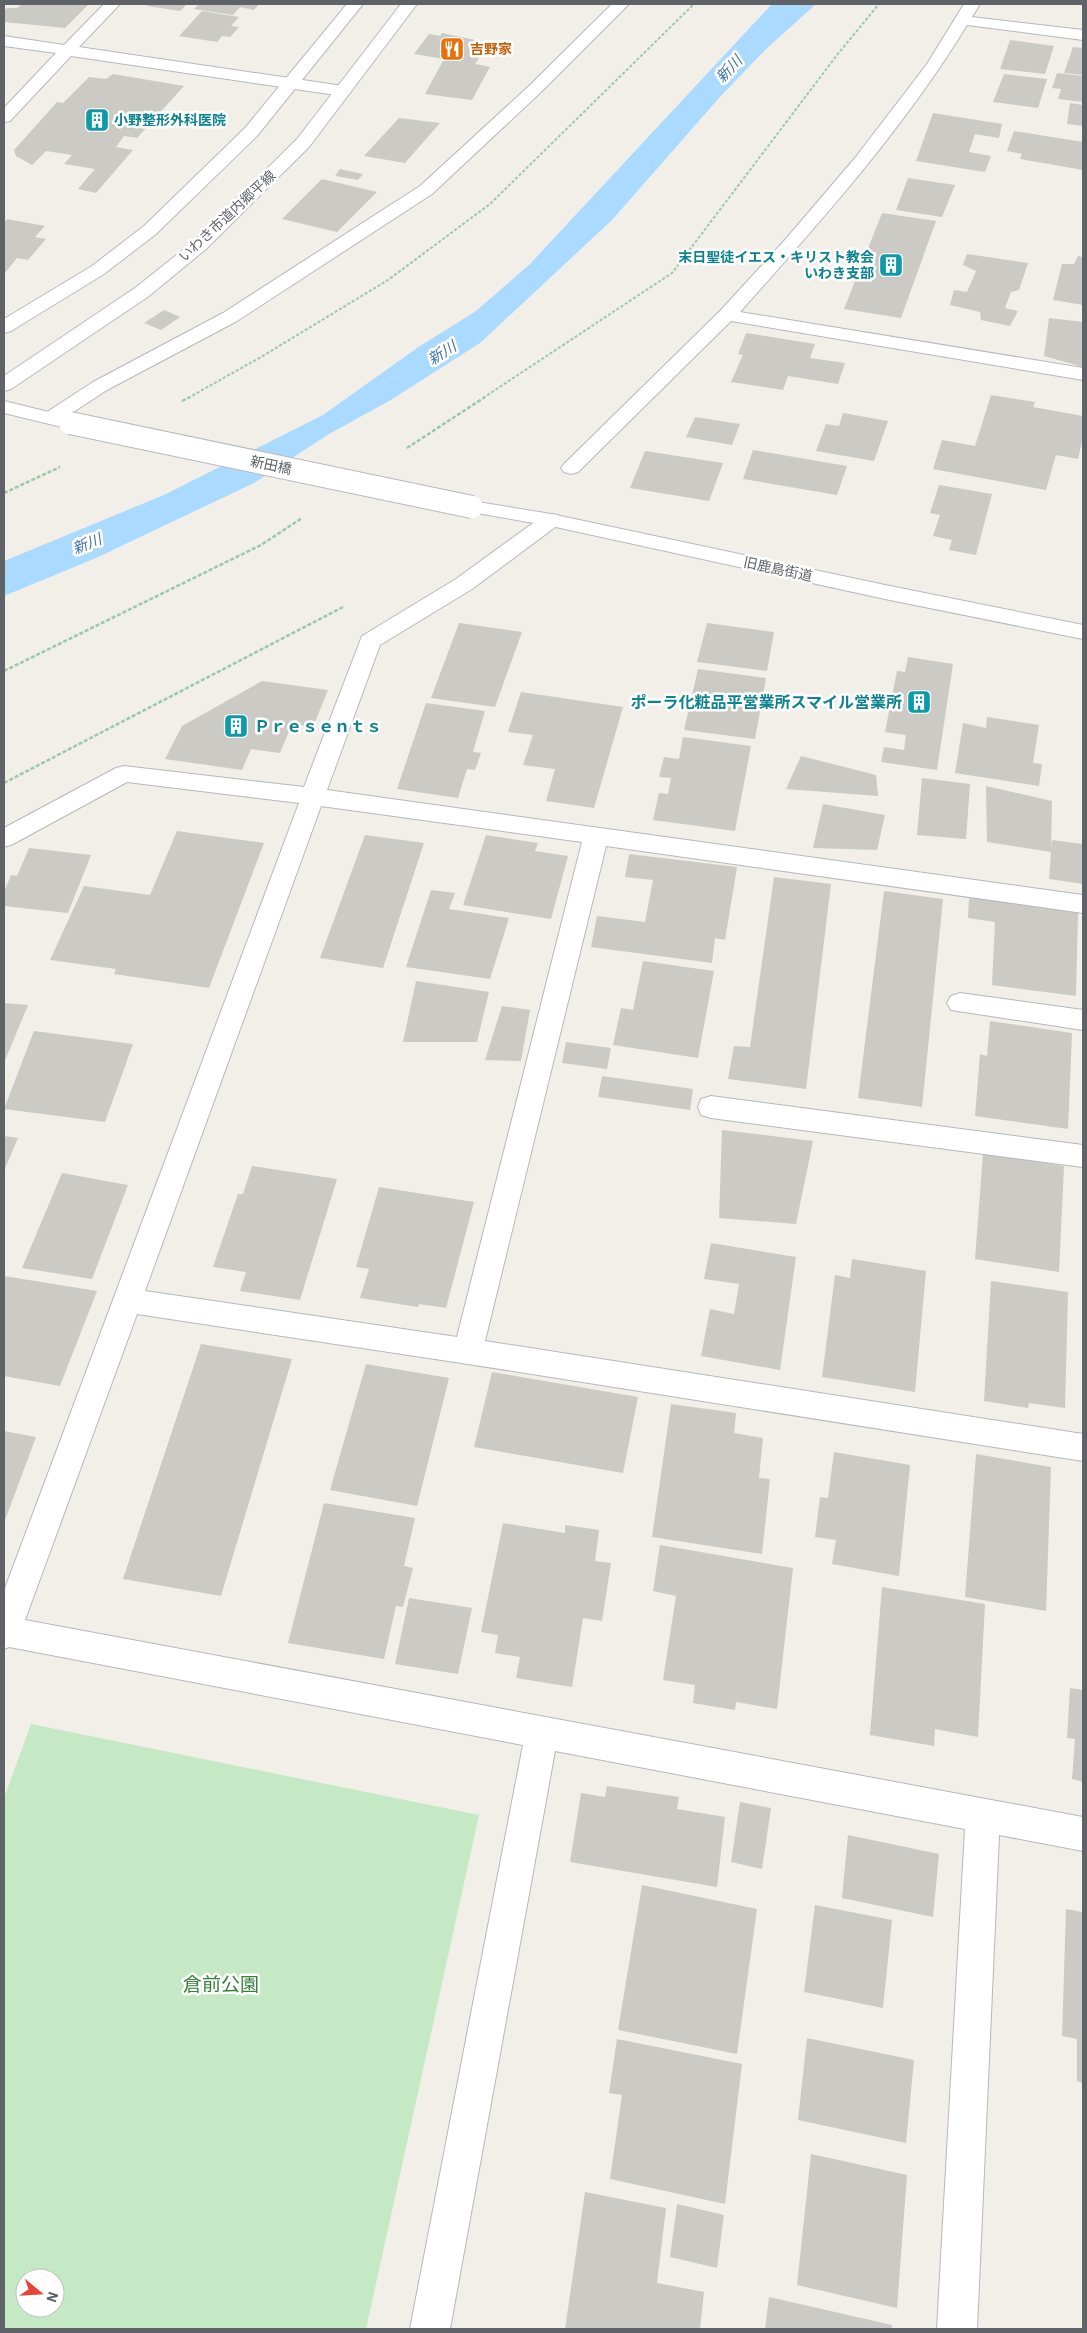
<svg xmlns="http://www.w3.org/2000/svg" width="1087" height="2333" viewBox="0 0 1087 2333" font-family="'IBM Plex Sans','Noto Sans JP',sans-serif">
<rect width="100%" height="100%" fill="#f1efe8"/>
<path fill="#c5e8c5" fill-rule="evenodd" d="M 31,1724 L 479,1815 L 366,2329 L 4,2329 L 4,1798 ZM 25,2278 L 55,2278 L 55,2308 L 25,2308 Z"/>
<path fill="#aadaff" d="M 772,4 L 816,4 L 765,50 L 719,98 L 612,220 L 480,343 L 389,401 L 329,434 L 254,483 L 96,558 L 4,596 L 4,561 L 164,495 L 323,415 L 417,348 L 476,311 L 530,264 Z"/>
<path fill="#cccac5" d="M 22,4 L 89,4 L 65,28 L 4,22 L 4,10 L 7,8 L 17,8 Z
M 149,4 L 187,4 L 180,11 L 147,6 Z
M 199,4 L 259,4 L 254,10 L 240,7 L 233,15 L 194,9 Z
M 202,11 L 239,17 L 231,26 L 239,27 L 230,37 L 222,36 L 217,42 L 179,36 Z
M 442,33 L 489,43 L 475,64 L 490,67 L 472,100 L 425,94 L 444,59 L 414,54 L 429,34 L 440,36 Z
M 1010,40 L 1054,46 L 1045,74 L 1000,69 Z
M 1073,47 L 1083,48 L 1083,75 L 1064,73 Z
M 1057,73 L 1083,76 L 1083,102 L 1058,99 L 1061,89 L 1052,88 Z
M 113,74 L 184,86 L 137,138 L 124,136 L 116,147 L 133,150 L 96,193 L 78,189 L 95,169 L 64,164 L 72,155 L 46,151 L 32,165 L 16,156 L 14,150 L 57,102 L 63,103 L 89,77 L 106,79 Z
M 1004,74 L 1047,79 L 1038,108 L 993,102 Z
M 1070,103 L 1083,105 L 1083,126 L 1067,124 Z
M 933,113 L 1002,124 L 999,138 L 975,134 L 969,152 L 991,156 L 985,172 L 916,161 Z
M 399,118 L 440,123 L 405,163 L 364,156 Z
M 1014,131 L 1083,142 L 1083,170 L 1020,159 L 1022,154 L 1007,151 Z
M 340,169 L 363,174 L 358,180 L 335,176 Z
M 908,178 L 955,185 L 942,217 L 896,210 Z
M 322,179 L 377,192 L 337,232 L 282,219 Z
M 882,213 L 936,221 L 901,318 L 844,309 Z
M 7,219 L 45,226 L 35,237 L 46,239 L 28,260 L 17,258 L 4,274 L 4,223 Z
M 967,254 L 1028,263 L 1019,290 L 1011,292 L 1005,308 L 1018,311 L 1010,326 L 981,320 L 980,312 L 950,305 L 954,290 L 967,292 L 976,271 L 963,265 Z
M 1078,256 L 1083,257 L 1083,305 L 1053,300 L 1062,264 L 1074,264 Z
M 164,310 L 180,317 L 161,330 L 144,323 Z
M 1049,318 L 1083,322 L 1083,367 L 1044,356 Z
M 746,333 L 815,344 L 810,358 L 845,363 L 838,384 L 788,376 L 783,390 L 731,382 L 743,355 L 738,354 Z
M 991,395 L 1035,402 L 1033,407 L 1083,416 L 1083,437 L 1078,459 L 1056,455 L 1046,490 L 933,469 L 942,440 L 975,446 Z
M 843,413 L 888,421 L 874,461 L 816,451 L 826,424 L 839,426 Z
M 695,417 L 740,424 L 732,445 L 686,437 Z
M 753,450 L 847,466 L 837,495 L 743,479 Z
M 645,451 L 723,463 L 709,501 L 630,488 Z
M 939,485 L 992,494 L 976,555 L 949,550 L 952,540 L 933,536 L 940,515 L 930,513 Z
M 459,623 L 522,632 L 495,707 L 431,698 Z
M 707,623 L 774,632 L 767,671 L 697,662 Z
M 908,657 L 953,664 L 937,770 L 881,762 L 884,747 L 904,750 L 906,735 L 885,732 L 897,671 L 905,672 Z
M 698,669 L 766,678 L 755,739 L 684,730 Z
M 262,681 L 328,690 L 313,727 L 292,724 L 280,753 L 251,749 L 242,770 L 165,759 L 182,726 Z
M 521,692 L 623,707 L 594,808 L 546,801 L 555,769 L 523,765 L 533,735 L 508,732 Z
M 426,703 L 485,711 L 473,752 L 481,753 L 475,770 L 467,769 L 458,798 L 397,789 Z
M 987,717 L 1039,725 L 1033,763 L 1042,764 L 1039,786 L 955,773 L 963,723 L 986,728 Z
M 683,737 L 751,746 L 735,831 L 653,820 L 659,793 L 668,794 L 671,778 L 659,777 L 664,757 L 679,759 Z
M 801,756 L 876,775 L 878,796 L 786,789 Z
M 922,778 L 970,784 L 966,839 L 917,835 Z
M 986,786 L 1052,801 L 1051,847 L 1052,840 L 1083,844 L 1083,884 L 1049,879 L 1051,852 L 987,842 Z
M 823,804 L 885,815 L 877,850 L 813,848 Z
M 177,831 L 264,843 L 209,988 L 114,974 L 116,969 L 50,960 L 84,886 L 150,895 Z
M 365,835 L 424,843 L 383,968 L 320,958 Z
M 486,835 L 538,843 L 535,851 L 568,856 L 551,919 L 463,905 Z
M 29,848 L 91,855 L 68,913 L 4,906 L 4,892 L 11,875 L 17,876 Z
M 629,854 L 737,867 L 725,940 L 715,938 L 712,963 L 591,947 L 597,916 L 645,922 L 653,880 L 625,877 Z
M 774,877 L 831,884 L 806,1089 L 728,1079 L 734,1046 L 750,1047 Z
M 431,890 L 455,893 L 449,909 L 509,918 L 490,979 L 406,967 Z
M 884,891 L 943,899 L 922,1107 L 858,1098 Z
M 969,898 L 1078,912 L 1076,996 L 992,985 L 995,922 L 968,918 Z
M 643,961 L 714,971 L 698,1058 L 613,1045 L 621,1008 L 633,1010 Z
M 416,981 L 489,992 L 477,1042 L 403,1042 Z
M 4,1003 L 28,1005 L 4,1063 Z
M 502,1006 L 530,1010 L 521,1061 L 485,1060 Z
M 990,1021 L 1072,1033 L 1068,1129 L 975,1116 L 980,1054 L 987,1056 Z
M 34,1031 L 133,1044 L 105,1122 L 4,1109 Z
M 566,1042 L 611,1048 L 607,1069 L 562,1063 Z
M 602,1076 L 693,1089 L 690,1110 L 598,1097 Z
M 722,1130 L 813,1141 L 796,1224 L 719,1218 Z
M 4,1136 L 18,1138 L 4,1171 Z
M 983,1153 L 1064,1166 L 1059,1272 L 975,1259 Z
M 252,1166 L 337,1179 L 300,1300 L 240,1291 L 246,1272 L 213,1267 L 238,1194 L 243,1194 Z
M 62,1173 L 128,1185 L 92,1279 L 22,1268 Z
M 379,1187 L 474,1202 L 446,1308 L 419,1304 L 418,1307 L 360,1298 L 369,1269 L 356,1267 Z
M 711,1243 L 796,1257 L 780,1370 L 701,1356 L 710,1309 L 734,1314 L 739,1284 L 704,1279 Z
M 852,1259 L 926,1271 L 915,1392 L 822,1377 L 835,1275 L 850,1278 Z
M 4,1276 L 97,1291 L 60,1386 L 4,1376 Z
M 991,1281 L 1068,1292 L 1065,1408 L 1029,1403 L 1028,1408 L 984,1401 Z
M 201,1344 L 292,1359 L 221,1596 L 123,1579 Z
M 366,1364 L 449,1378 L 417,1506 L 330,1490 Z
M 492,1372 L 638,1397 L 623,1473 L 474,1447 Z
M 671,1404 L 736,1413 L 734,1433 L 763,1438 L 759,1478 L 770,1479 L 762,1554 L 652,1537 Z
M 4,1431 L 36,1437 L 4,1523 Z
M 834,1452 L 910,1465 L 899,1576 L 832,1564 L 836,1540 L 815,1537 L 820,1497 L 828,1498 Z
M 976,1454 L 1051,1467 L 1046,1611 L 965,1597 Z
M 324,1503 L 415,1518 L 404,1566 L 413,1568 L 403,1607 L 396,1606 L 384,1659 L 288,1643 Z
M 503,1523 L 565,1533 L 565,1525 L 599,1530 L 595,1561 L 611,1563 L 602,1621 L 583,1618 L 572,1687 L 516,1678 L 520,1657 L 495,1653 L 498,1635 L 481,1632 Z
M 660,1545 L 793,1568 L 777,1709 L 736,1702 L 735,1710 L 693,1703 L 695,1685 L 663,1680 L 676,1596 L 653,1591 Z
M 882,1587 L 985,1604 L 978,1737 L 935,1729 L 934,1746 L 870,1735 Z
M 409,1598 L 472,1608 L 458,1674 L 395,1664 Z
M 1070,1688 L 1083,1690 L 1083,1782 L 1072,1779 L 1075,1739 L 1067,1738 Z
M 607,1786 L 679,1797 L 677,1809 L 725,1817 L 717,1887 L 570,1862 L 581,1793 L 605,1797 Z
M 740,1802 L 771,1808 L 762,1869 L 731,1862 Z
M 848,1835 L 939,1854 L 933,1917 L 842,1898 Z
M 642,1885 L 757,1909 L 737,2054 L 618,2030 Z
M 815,1905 L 892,1920 L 883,2008 L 804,1992 Z
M 1066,1909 L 1083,1912 L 1083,2083 L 1077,2081 L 1077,2039 L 1062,2036 Z
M 807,2038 L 914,2060 L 906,2143 L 798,2120 Z
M 617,2039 L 742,2064 L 725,2204 L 610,2179 L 622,2095 L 609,2093 Z
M 811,2154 L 907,2175 L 897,2308 L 797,2285 Z
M 585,2192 L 666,2208 L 657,2283 L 704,2292 L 700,2329 L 565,2329 Z
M 677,2204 L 724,2215 L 717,2268 L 670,2257 Z
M 769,2297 L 892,2325 L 892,2329 L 765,2329 Z"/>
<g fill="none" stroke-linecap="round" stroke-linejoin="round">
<defs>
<path id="street" d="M 104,4 L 120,4 L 79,47 L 343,86 L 349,88 L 351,91 L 349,94 L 343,96 L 71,56 L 10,121 L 4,122 L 4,108 L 56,53 L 4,46 L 4,36 L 64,45 Z
M 612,4 L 629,4 L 541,92 L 432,194 L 237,321 L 107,390 L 58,422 L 51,424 L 44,422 L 41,418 L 44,414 L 93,382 L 223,313 L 420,186 L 529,86 Z
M 964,4 L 980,4 L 972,17 L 1083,30 L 1083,40 L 967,25 C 903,130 821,221 740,312 L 1083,368 L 1083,380 L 731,321 L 578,472 L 571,474 L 564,472 L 561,468 L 564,464 L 720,311 L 784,241 L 855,158 L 927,64 Z
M 551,514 L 558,515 L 561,520 L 558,525 L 472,589 L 380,645 L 327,790 L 1083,895 L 1083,913 L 606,846 L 485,1341 L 1083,1434 L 1083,1461 L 468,1364 L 137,1314 L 25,1620 L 1083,1817 L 1083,1851 L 999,1835 L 977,2329 L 937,2329 L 965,1829 L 555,1751 L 450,2329 L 410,2329 L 523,1745 L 9,1647 L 4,1649 L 4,1591 L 299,803 L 127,782 L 13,844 L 4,847 L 4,828 L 116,768 L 124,766 L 304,787 L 362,636 L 456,579 L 544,515 ZM 321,806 L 582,842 L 457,1337 L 145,1291 Z
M 960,993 L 1083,1010 L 1083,1030 L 951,1010 L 947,1003 L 951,996 Z
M 711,1096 L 1083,1145 L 1083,1167 L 711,1118 L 701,1115 L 698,1107 L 701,1099 Z"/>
<path id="secondary" d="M 347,4 L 363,4 L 257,136 L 156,234 L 104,274 L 11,331 L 4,333 L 4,319 L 92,266 L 144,226 L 245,128 Z
M 401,4 L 417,4 L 309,147 L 206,249 L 149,296 L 11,389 L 4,391 L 4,376 L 135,288 L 194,241 L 297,139 Z
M 4,401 L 77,419 L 80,423 L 77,427 L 70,429 L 4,413 Z
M 472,501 L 551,514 L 885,585 L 1083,625 L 1083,639 L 885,599 L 551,526 L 465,511 L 462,507 L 465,503 Z"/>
</defs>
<use href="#street" stroke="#b5b8bc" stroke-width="2"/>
<use href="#secondary" stroke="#b6babf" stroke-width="2"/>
<path stroke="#9cc7a9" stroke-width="2" stroke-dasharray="3 2" stroke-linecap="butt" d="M 188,398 L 261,357 L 388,280 L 490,204 L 694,4
M 483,398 L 672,273 L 837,55 L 879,4"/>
<path stroke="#9cc7a9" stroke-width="2.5" stroke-dasharray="4 2" stroke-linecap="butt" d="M 182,401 L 190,397
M 407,448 L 485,397
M 4,493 L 60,467
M 4,671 L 261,545 L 302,518
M 4,783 L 343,607"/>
<use href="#street" fill="#fff" fill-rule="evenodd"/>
<use href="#secondary" fill="#fff" fill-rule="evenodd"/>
<defs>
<path id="secondary-bridge" d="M 70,423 L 472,507"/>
</defs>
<use href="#secondary-bridge" stroke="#b6babf" stroke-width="24" stroke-linecap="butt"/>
<use href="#secondary-bridge" stroke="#fff" stroke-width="22"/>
</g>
<defs>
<symbol id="restaurant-square" viewBox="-11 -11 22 22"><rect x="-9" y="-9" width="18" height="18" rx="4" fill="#e8710a" stroke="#fff"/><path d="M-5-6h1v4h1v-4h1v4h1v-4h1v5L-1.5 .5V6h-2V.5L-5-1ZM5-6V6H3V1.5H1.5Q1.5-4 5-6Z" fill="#fff"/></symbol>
<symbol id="building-square" viewBox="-11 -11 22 22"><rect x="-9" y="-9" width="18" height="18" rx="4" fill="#0f9aa8" stroke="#fff"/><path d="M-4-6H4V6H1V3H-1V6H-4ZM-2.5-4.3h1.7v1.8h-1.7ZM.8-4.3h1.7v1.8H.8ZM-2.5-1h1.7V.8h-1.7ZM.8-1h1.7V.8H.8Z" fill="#fff"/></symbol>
</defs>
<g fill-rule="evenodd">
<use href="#restaurant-square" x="438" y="35" width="28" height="28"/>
<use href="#building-square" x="83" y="106" width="28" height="28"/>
<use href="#building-square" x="877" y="251" width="28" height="28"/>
<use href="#building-square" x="905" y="688" width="28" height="28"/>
<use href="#building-square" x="222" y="712" width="28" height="28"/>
</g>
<g text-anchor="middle" stroke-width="5" stroke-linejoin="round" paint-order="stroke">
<g font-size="14" font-weight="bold" fill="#c56008" stroke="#fff" text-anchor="start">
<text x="470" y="54">吉野家</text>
</g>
<g font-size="14" font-weight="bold" fill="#0d838f" stroke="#fff" text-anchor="start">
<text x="114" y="125">小野整形外科医院</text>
<text x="874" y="262" text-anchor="end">末日聖徒イエス・キリスト教会<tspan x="874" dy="16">いわき支部</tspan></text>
</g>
<g font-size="14" fill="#5f6368" stroke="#fff">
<text transform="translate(227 216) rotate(-43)" y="5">いわき市道内郷平線</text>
<text transform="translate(271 465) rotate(12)" y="5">新田橋</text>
<text transform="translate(778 569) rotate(12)" y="5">旧鹿島街道</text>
</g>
<g font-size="15" font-style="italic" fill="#4174aa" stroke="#fff">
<text transform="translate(729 69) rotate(-47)" y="5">新川</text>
<text transform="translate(442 353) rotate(-32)" y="5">新川</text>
<text transform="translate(87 544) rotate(-22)" y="5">新川</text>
</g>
<g font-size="16" font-weight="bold" fill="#0d838f" stroke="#fff" text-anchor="end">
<text x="902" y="708">ポーラ化粧品平営業所スマイル営業所</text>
<text x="254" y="732" text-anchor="start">Ｐｒｅｓｅｎｔｓ</text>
</g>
<g font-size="19" fill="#348238" stroke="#fff">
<text x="221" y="1991">倉前公園</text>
</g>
</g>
<rect width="1087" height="2333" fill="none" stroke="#5f6368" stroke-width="10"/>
<g transform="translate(40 2293) rotate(108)"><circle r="24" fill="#ffffff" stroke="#bfc1c3"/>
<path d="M0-4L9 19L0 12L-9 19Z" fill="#ea4335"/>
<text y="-8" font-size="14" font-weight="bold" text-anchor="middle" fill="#5f6368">N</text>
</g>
</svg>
